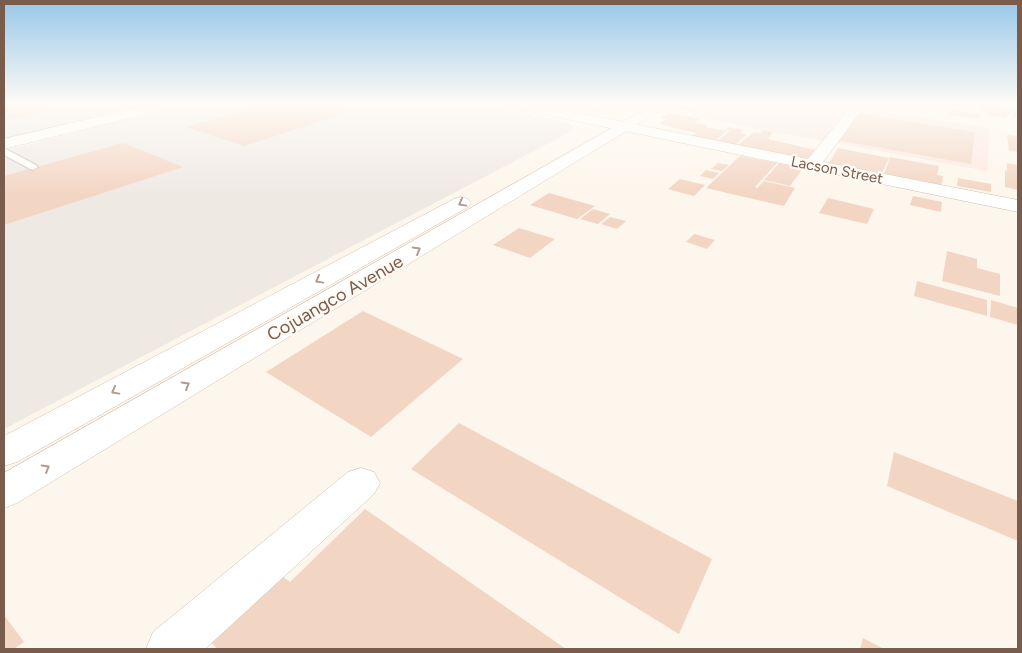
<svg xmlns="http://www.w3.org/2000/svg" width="1022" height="653" viewBox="0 0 1022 653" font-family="Figtree,sans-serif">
<rect width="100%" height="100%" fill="#fdf6ec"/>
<path fill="#fde8e0" d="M 708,103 L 827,103 L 990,128 L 987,171 L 689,116 Z"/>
<path fill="#efe9e4" d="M 4,103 L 162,103 L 4,141 Z
M 191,103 L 475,103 L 567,123 L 573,126 L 572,129 L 566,134 L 4,429 L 4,151 Z
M 540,103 L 621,103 L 605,112 L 595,112 Z"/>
<path fill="#f3d5c3" d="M 4,103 L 53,103 L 64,108 L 4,121 Z
M 271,103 L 320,103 L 352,111 L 244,146 L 186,127 Z
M 684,103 L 709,103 L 696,112 L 676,108 Z
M 1009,103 L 1018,104 L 1018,117 L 1013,116 L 1012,108 L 1009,108 Z
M 982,105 L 1010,109 L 1010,115 L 1007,115 L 1007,118 L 986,115 L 987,112 L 981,111 Z
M 951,110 L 980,114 L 979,119 L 950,115 Z
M 668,113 L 700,119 L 694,123 L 707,125 L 705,127 L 727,131 L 715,141 L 692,136 L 696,133 L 659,124 L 667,119 L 660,118 Z
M 854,113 L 975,132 L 971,164 L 836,140 Z
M 728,127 L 743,130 L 740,133 L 747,134 L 735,145 L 717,141 L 730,131 L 726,130 Z
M 763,130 L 773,132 L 768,139 L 815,150 L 808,159 L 738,145 L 754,132 L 760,133 Z
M 1007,135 L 1018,136 L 1018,152 L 1009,151 Z
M 123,143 L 183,167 L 4,225 L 4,176 Z
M 838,148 L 889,158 L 882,173 L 829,163 Z
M 740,156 L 777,163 L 755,187 L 757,188 L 764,181 L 795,188 L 784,206 L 706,188 Z
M 890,157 L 939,166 L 937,175 L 943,176 L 941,187 L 884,175 Z
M 718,163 L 729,165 L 722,171 L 711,169 Z
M 779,163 L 803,168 L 790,186 L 764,180 Z
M 1007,163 L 1018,165 L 1018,190 L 1005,187 L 1005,170 L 1007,171 Z
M 706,170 L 719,173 L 713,179 L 700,176 Z
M 958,178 L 991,184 L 991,192 L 957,186 Z
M 680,179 L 705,185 L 694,196 L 668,189 Z
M 549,193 L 595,206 L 577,219 L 530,205 Z
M 913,196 L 942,202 L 941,212 L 910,205 Z
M 828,198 L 874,209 L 867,224 L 819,213 Z
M 593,209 L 610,214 L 598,224 L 580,219 Z
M 610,217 L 626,221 L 617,229 L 601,224 Z
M 519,228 L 555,239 L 530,258 L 493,245 Z
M 694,234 L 715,240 L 707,249 L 686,242 Z
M 947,251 L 977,259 L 977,268 L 1000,274 L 1000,296 L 942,281 Z
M 917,281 L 987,300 L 987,316 L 914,296 Z
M 991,300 L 1018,308 L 1018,325 L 990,317 Z
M 363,311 L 463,359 L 371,437 L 266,372 Z
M 459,423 L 712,559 L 679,634 L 411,469 Z
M 894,452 L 1018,501 L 1018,541 L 887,486 Z
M 365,509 L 566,649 L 217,649 L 211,642 L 282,576 L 290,582 Z
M 4,615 L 24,642 L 14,649 L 4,649 Z
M 863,638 L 884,649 L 860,649 Z"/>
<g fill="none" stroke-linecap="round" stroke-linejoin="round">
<defs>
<path id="service" d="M 4,148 L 36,165 L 38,167 L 33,170 L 30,169 L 4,155 Z"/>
<path id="minor" d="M 156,103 L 179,103 L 178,106 L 4,149 L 4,139 Z
M 502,103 L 529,103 L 808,159 L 854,103 L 867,103 L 823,162 L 1018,200 L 1018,212 L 508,107 Z
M 361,468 L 374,472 L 380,483 L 374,494 L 205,649 L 146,649 L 153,632 L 348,472 Z"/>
<path id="secondary" d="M 656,103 L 672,103 L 17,503 L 4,508 L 4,473 Z
M 461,197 L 468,199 L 471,203 L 468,207 L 17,462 L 4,466 L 4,436 L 454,199 Z"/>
</defs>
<use href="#service" stroke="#d1beb0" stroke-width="2"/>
<use href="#minor" stroke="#d1beb0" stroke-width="1"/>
<use href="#secondary" stroke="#d6c0b0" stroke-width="1"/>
<use href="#service" fill="#fff" fill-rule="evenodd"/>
<use href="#minor" fill="#fff" fill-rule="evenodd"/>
<use href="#secondary" fill="#fff" fill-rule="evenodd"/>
</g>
<defs><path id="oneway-chevron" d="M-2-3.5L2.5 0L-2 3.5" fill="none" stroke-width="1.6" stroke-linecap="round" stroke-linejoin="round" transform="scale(1.25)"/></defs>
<g stroke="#af9d94">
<use href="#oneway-chevron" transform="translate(462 203) rotate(151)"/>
<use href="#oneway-chevron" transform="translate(417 250) rotate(-30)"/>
<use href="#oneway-chevron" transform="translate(319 280) rotate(151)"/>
<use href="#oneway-chevron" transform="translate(186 385) rotate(-30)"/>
<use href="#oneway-chevron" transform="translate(115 391) rotate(151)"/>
<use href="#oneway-chevron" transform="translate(46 468) rotate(-30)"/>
</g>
<linearGradient id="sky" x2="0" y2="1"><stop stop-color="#97c7e8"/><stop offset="0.53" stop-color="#fefbf6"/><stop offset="1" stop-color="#fefbf6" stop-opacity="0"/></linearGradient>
<rect width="1022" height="195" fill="url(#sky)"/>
<g text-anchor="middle" stroke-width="4.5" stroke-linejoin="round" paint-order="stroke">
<g font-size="15" fill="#7a5c4d" stroke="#fffaf3">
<text transform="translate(837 170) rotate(11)" y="5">Lacson Street</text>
</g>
<g font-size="18" fill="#7a5c4d" stroke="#fffaf3">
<text transform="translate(335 298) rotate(-30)" y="6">Cojuangco Avenue</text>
</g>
</g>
<rect width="1022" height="653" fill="none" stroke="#7a5c4d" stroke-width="10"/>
</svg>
